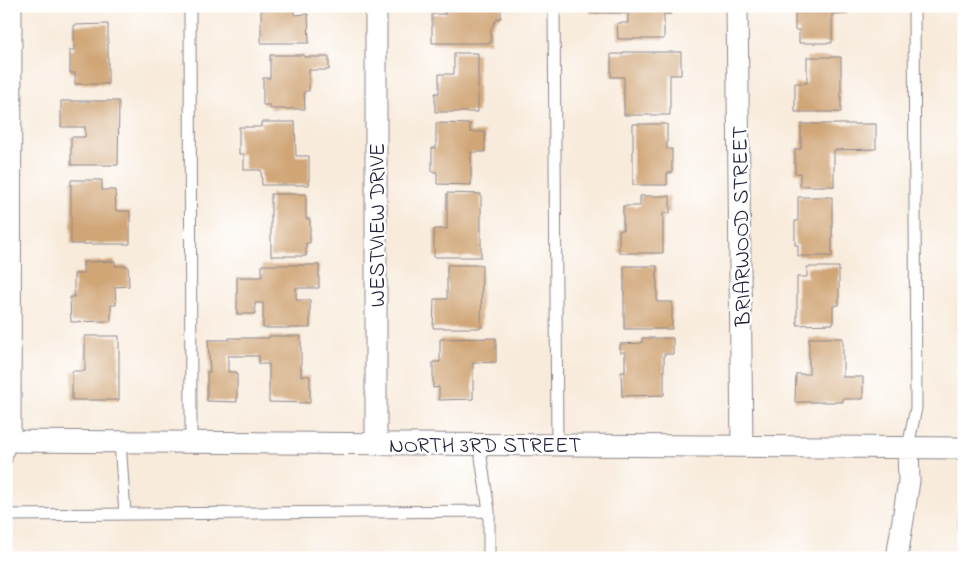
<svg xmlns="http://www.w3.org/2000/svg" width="970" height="564" viewBox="0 0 970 564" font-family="'Indie Flower',sans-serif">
<rect width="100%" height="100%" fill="#fff"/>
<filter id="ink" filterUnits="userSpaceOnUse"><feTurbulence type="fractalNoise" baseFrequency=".02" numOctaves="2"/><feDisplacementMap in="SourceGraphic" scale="10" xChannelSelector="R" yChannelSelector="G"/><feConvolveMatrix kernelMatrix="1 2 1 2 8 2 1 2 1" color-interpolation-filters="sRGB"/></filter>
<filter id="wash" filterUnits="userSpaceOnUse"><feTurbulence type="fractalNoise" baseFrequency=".0096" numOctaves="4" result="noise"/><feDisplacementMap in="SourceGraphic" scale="20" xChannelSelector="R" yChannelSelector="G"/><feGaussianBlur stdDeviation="1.12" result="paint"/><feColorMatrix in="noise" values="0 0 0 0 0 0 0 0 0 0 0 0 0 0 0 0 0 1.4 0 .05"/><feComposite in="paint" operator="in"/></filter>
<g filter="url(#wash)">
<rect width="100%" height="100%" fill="#f8ebdb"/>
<g id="blocks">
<path fill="#d0a677" d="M 261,6 L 294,6 L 294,15 L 308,14 L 309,43 L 261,43 Z
M 445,6 L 501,6 L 501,18 L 497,19 L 491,28 L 491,43 L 432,43 L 432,14 L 445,14 Z
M 590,6 L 671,6 L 671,14 L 664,14 L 664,39 L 618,39 L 617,23 L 628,23 L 628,13 L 590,13 Z
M 795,6 L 846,6 L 846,14 L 832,14 L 832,43 L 799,43 L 799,30 L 795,30 Z
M 108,24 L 108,84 L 75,84 L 75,73 L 70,73 L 70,50 L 74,50 L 74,25 Z
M 623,52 L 681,52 L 681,75 L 670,75 L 670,115 L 624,115 L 624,77 L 611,77 L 611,54 L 623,54 Z
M 454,53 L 478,53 L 478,112 L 435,112 L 435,93 L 439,93 L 439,74 L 454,74 Z
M 270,55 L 304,55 L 304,57 L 329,57 L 329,70 L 309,70 L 309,91 L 304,91 L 305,109 L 270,109 L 270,105 L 263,105 L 263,78 L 270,78 Z
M 807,57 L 841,57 L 841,112 L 795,112 L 795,83 L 807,83 Z
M 61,101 L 119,101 L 118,165 L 71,165 L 71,137 L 85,137 L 85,127 L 61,127 Z
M 261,122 L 295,122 L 296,156 L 309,156 L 309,185 L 262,185 L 261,170 L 244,170 L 244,154 L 239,154 L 239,127 L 261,127 Z
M 436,123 L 470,124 L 470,132 L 485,132 L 485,152 L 471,152 L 471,185 L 437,184 L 437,172 L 432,172 L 432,148 L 436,148 Z
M 633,124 L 667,124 L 667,149 L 672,149 L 672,173 L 667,173 L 667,185 L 633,185 Z
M 801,124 L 876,124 L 876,149 L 834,150 L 834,186 L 800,186 L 800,173 L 795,173 L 795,149 L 801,149 Z
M 71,180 L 102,180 L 102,190 L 115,190 L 116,211 L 130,211 L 130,244 L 71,244 Z
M 447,193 L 481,194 L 481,257 L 434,257 L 434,229 L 447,229 Z
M 271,194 L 306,194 L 306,219 L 310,219 L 310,243 L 306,243 L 306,256 L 271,256 Z
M 640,196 L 670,196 L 670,213 L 663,213 L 663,253 L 619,253 L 619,230 L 623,230 L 623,206 L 640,206 Z
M 798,197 L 832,197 L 832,256 L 798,256 L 798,245 L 795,245 L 795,221 L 798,221 Z
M 115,261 L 115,266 L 128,266 L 129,286 L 115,287 L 116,305 L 111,305 L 111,321 L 71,322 L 70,297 L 74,297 L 74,274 L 83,274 L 83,262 Z
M 262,265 L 319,265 L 319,288 L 296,288 L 296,300 L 310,300 L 310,328 L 263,328 L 263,303 L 255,303 L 255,314 L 237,314 L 237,277 L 262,277 Z
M 447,265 L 482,265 L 481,328 L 433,328 L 434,299 L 447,299 Z
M 624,266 L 657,266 L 657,302 L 672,302 L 672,329 L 624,329 Z
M 807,267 L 839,267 L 839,305 L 833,306 L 833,324 L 797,325 L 797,277 L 807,277 Z
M 85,336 L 119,336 L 119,400 L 72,400 L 72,371 L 85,371 Z
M 269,336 L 301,336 L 301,376 L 310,376 L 310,403 L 269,402 L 269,364 L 259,364 L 259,356 L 228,356 L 228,372 L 237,372 L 237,402 L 207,401 L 207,372 L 210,372 L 208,340 L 229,340 L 229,338 L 269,338 Z
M 496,338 L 496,362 L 473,363 L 473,399 L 439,400 L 439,387 L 433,388 L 433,362 L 440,362 L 440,339 Z
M 642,338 L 673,338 L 673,354 L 664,354 L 664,395 L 622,396 L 621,372 L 625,372 L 625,352 L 620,352 L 620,344 L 642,343 Z
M 809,338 L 843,338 L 843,377 L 863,377 L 863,399 L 843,399 L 843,402 L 795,402 L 796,374 L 809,374 Z
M 959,509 L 964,509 L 964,529 L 958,529 Z"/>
</g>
</g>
<g filter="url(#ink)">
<use href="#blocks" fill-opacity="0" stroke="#8d868b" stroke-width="1"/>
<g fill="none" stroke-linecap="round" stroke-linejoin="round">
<defs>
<path id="service" d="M 190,6 L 191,443
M 554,6 L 557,445
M 120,442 L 125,514
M 479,444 L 489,511
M 908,447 L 916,408 L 914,6
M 6,459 L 10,441
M 6,515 L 489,511 L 489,558"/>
<path id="minor" d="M 376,6 L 376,444
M 737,6 L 742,446
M 6,441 L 964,448
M 10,441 L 11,6
M 897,558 L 909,481 L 908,447"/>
</defs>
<use href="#service" stroke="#8d868b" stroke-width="13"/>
<use href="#minor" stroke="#8d868b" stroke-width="23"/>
<use href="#service" stroke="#fff" stroke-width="11"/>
<use href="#minor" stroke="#fff" stroke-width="21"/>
</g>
</g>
<g text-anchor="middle" stroke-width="5" stroke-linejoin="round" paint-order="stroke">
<g font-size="22" fill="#22223b" stroke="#fff">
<text transform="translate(376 225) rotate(-90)" y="8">WESTVIEW DRIVE</text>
<text transform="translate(740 226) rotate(-91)" y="8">BRIARWOOD STREET</text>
<text x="485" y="452">NORTH 3RD STREET</text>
</g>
</g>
<rect width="970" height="564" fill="none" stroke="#fff" stroke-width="25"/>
</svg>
